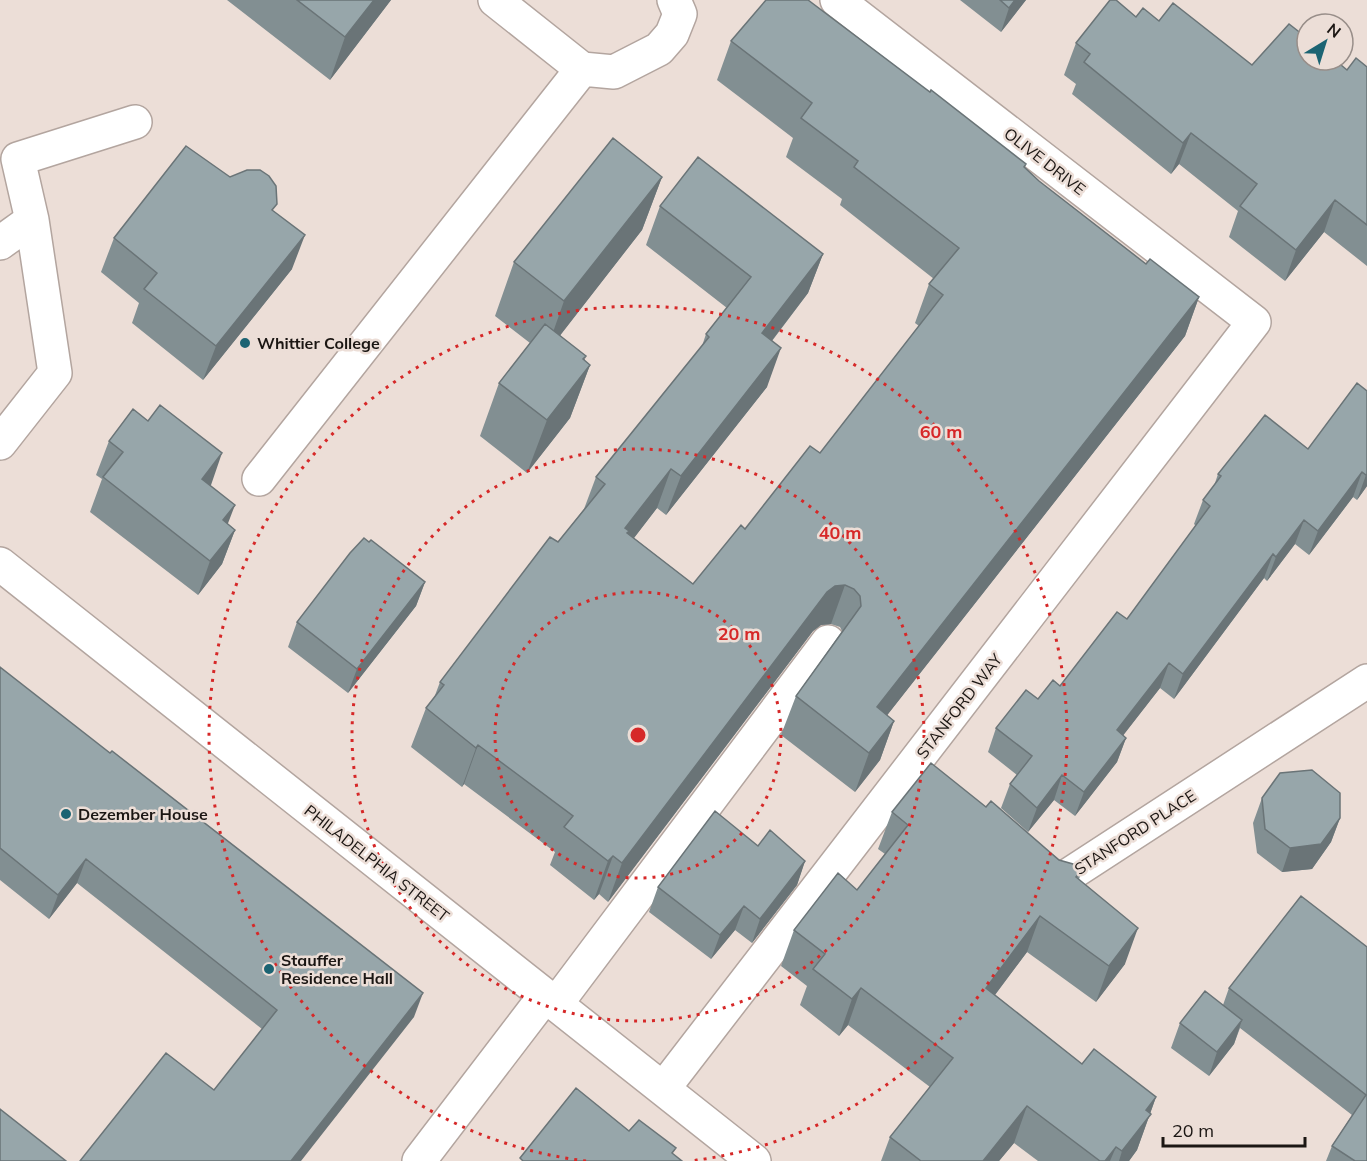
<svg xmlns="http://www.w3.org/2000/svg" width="1367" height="1161" viewBox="0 0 1367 1161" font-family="Mulish,sans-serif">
<rect width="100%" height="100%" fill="#ecded7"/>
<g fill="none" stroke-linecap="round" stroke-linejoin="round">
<defs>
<path id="minor" d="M 495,0 L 582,69 L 614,72 L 659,49 L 672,34 L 680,14 L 674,0
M 0,243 L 32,220
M 0,443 L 55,373 L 32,220 L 18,159 L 135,122
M 259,479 L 582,69
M 0,564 L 754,1161
M 1043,869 L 1058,882 L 1367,681
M 556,1004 L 828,642
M 663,1089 L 1254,322 L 837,0
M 419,1161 L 545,996"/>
</defs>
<use href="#minor" stroke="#b3a59f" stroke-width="36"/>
<use href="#minor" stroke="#fff" stroke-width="33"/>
</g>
<path fill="#828f92" d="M 227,0 L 391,0 L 330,80 Z
M 960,0 L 1026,0 L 1001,32 Z
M 1136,17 L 1159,21 L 1252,65 L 1347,70 L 1367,67 L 1367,266 L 1324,232 L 1285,281 L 1229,237 L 1238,211 L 1179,164 L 1171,174 L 1072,94 L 1076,84 L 1064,75 L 1076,43 Z
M 731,41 L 1025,167 L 1039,181 L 1146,264 L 1199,297 L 1185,336 L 887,715 L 894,721 L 880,760 L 855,792 L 781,735 L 796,696 L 842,631 L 840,627 L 831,624 L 821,625 L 813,631 L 608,902 L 599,894 L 594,900 L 550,865 L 555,852 L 464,784 L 462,787 L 411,747 L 426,708 L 434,698 L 440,682 L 558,542 L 584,509 L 596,477 L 702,346 L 706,334 L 727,308 L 646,245 L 660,206 L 823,254 L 808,293 L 772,341 L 767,387 L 666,515 L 657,508 L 634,538 L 693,584 L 745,529 L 820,453 L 919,326 L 915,323 L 929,284 L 934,279 L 840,205 L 842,199 L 786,157 L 793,138 L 717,80 Z
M 662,177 L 642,230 L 560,335 L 584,360 L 590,365 L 570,418 L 527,473 L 480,436 L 499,383 L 530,343 L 495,316 L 514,262 Z
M 274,211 L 292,269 L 203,380 L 132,323 L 139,303 L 101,272 L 114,238 Z
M 1357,383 L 1367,486 L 1357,500 L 1353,497 L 1309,555 L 1295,544 L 1267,581 L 1264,578 L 1174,699 L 1160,688 L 1123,735 L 1126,738 L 1117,762 L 1075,816 L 1054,800 L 1028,832 L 1001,808 L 1010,784 L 1017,775 L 988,752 L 996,728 L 1060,686 L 1127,619 L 1196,526 L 1194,524 L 1203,500 L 1214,486 L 1218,474 L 1308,449 Z
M 109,441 L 210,486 L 228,524 L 235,530 L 222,564 L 198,595 L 90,512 L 102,479 L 96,475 Z
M 369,542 L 425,582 L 416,606 L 348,693 L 288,647 L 297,622 Z
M 0,667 L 414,1017 L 214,1090 L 262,1029 L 77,883 L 49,919 L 0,880 Z
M 1262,798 L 1340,818 L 1331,842 L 1312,869 L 1282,872 L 1257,853 L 1253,823 Z
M 986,807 L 1059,860 L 1082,871 L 1079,879 L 1125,964 L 1096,1002 L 1027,952 L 995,995 L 1082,1064 L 1156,1097 L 1137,1150 L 1129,1161 L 1038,1161 L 1014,1143 L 999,1161 L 881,1161 L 890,1137 L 930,1087 L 848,1025 L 839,1036 L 800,1005 L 807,986 L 781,966 L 794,930 L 857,890 L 885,854 L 878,849 L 892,812 Z
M 758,846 L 805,861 L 797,885 L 752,943 L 735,930 L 711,959 L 649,912 L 658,887 Z
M 1367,947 L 1367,1161 L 1326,1161 L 1332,1146 L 1352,1115 L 1240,1028 L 1234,1044 L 1209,1076 L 1171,1048 L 1180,1023 L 1223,1005 L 1229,988 Z"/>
<path fill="#6a7477" d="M 374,0 L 391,0 L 330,80 L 345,37 Z
M 1015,0 L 1026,0 L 1001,32 L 1009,8 Z
M 1191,133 L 1179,164 L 1171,174 L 1183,143 Z
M 662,177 L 642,230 L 545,355 L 564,301 Z
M 1335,200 L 1324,232 L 1285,281 L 1296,250 Z
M 305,235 L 292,269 L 203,380 L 216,346 Z
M 823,254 L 808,293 L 748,372 L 762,333 Z
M 1199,297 L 1185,336 L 863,746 L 877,707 Z
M 781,348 L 767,387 L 666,515 L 681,476 Z
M 586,356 L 577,382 L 590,365 L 570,418 L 527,473 L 547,420 Z
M 222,453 L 210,488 L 202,479 Z
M 671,469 L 657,508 L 620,556 L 625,528 Z
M 1362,472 L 1353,497 L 1309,555 L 1318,531 Z
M 1367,474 L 1367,486 L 1357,500 L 1366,475 Z
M 235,505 L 222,539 L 223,520 Z
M 1304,520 L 1295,544 L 1267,581 L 1276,557 Z
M 235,530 L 222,564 L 198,595 L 210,561 Z
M 1273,554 L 1264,578 L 1174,699 L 1183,674 Z
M 425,582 L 416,606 L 348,693 L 357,669 Z
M 845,585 L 831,624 L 821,625 L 813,631 L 608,902 L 622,863 L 827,592 L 835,586 Z
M 1169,663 L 1160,688 L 1108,755 L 1117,730 Z
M 894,721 L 880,760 L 855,792 L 869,753 Z
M 1126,738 L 1117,762 L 1075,816 L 1084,792 Z
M 478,745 L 464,784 L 462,787 L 476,748 Z
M 1062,775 L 1054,800 L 1028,832 L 1037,808 Z
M 1340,818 L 1331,842 L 1312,869 L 1282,872 L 1290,848 Z
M 613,856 L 599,894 L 594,900 L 608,861 Z
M 86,859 L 77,883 L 49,919 L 58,895 Z
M 805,861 L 797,885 L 752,943 L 760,919 Z
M 744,906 L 735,930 L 711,959 L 720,935 Z
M 1040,916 L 1027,952 L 973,1024 L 986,988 Z
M 1138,928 L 1125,964 L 1096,1002 L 1109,966 Z
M 861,988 L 848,1025 L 839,1036 L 852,999 Z
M 423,993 L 414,1017 L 301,1161 L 291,1161 Z
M 1242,1020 L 1234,1044 L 1209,1076 L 1217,1052 Z
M 1156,1097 L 1137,1150 L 1129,1161 L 1119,1161 L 1122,1151 L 1146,1110 Z
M 1027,1106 L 1014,1143 L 999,1161 L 983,1161 Z
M 1116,1147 L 1110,1161 L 1105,1161 Z"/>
<path fill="#97a6aa" stroke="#6a7477" stroke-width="1.5" d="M 297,0 L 374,0 L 345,37 Z
M 766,0 L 808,0 L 930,92 L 931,90 L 1026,164 L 1024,167 L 1039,181 L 1146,264 L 1150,259 L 1199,297 L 877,707 L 894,721 L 869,753 L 796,696 L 861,606 L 860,596 L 854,589 L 845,585 L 835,586 L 827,592 L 622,863 L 613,856 L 608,861 L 564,827 L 573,816 L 478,745 L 476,748 L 426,708 L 444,685 L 440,682 L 550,537 L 558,542 L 605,484 L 596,477 L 709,337 L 706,334 L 751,277 L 660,206 L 698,157 L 823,254 L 762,333 L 781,348 L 681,476 L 671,469 L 625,528 L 629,531 L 627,533 L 693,584 L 741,525 L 745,529 L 810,446 L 820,453 L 943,295 L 929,284 L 959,248 L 854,167 L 858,161 L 801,118 L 812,103 L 731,41 Z
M 1000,0 L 1015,0 L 1009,8 Z
M 1110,0 L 1116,0 L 1136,17 L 1143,8 L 1159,21 L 1173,3 L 1252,65 L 1289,24 L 1307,38 L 1307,60 L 1335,60 L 1347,70 L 1356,58 L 1367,67 L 1367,225 L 1335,200 L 1296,250 L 1240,206 L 1257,184 L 1191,133 L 1183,143 L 1084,62 L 1090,54 L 1076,43 Z
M 613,138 L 662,177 L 564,301 L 514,262 Z
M 186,146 L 230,177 L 247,170 L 260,170 L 269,176 L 276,186 L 277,204 L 272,210 L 305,235 L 216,346 L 144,289 L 157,273 L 114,238 Z
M 545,324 L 586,356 L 583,359 L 590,365 L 547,420 L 499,383 Z
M 1357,383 L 1367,391 L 1367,474 L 1366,475 L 1362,472 L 1318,531 L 1304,520 L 1276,557 L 1273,554 L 1183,674 L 1169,663 L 1117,730 L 1126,738 L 1084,792 L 1062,775 L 1037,808 L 1010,784 L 1032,756 L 996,728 L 1026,690 L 1038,699 L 1053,680 L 1060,686 L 1117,612 L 1127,619 L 1210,506 L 1203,500 L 1221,476 L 1218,474 L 1265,415 L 1308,449 Z
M 160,405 L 222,453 L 202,479 L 235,505 L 223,520 L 235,530 L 210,561 L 103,477 L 123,452 L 109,441 L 133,409 L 148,421 Z
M 364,538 L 369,542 L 371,540 L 425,582 L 357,669 L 297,622 L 350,553 Z
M 0,667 L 110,753 L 112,751 L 423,993 L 291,1161 L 80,1161 L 166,1053 L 214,1090 L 277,1010 L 86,859 L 58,895 L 0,848 Z
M 931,763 L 986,807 L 991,801 L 1059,860 L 1073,864 L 1082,871 L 1076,877 L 1138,928 L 1109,966 L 1040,916 L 986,988 L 1082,1064 L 1094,1049 L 1156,1097 L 1146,1110 L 1151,1114 L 1122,1151 L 1116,1147 L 1105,1161 L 1100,1161 L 1027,1106 L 983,1161 L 921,1161 L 890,1137 L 953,1058 L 861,988 L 852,999 L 813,969 L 825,954 L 794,930 L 838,873 L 857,890 L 908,825 L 892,812 Z
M 1312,770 L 1340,793 L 1340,818 L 1321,844 L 1290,848 L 1265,829 L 1262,798 L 1280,773 Z
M 715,811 L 758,846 L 770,830 L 805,861 L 760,919 L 744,906 L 720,935 L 658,887 Z
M 1301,896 L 1367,947 L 1367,1161 L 1355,1161 L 1332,1146 L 1366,1095 L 1229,988 Z
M 1205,991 L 1242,1020 L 1217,1052 L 1180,1023 Z
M 576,1088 L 629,1131 L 639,1120 L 676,1148 L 672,1153 L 682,1161 L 523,1161 L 520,1158 Z
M 0,1109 L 66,1161 L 0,1161 Z"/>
<g fill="none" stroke="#d62828" stroke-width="3" stroke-dasharray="3 6">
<circle cx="638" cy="735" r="143"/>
<circle cx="638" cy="735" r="286"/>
<path d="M586 1161A429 429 0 1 1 690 1161"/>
</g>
<g fill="#1c6473" stroke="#ecded7" stroke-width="2">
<circle cx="245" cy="343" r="6"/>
<circle cx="66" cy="814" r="6"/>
<circle cx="269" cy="969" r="6"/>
</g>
<g text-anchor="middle" stroke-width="5" stroke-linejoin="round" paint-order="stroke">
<g font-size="16" fill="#1b1613" stroke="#ecded7">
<text transform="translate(1045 161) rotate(38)" y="6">OLIVE DRIVE</text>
<text transform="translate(959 706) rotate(-52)" y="6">STANFORD WAY</text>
<text transform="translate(1135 832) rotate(-33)" y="6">STANFORD PLACE</text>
<text transform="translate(377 863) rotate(38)" y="6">PHILADELPHIA STREET</text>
</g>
<g font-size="16" font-weight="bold" fill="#1b1613" stroke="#ecded7" text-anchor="start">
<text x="257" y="349">Whittier College</text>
<text x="78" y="820">Dezember House</text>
<text x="281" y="966">Stauffer<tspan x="281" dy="18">Residence Hall</tspan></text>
</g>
</g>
<circle cx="638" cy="735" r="9" fill="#d62828" stroke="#ecded7" stroke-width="3"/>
<g font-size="18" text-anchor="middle" font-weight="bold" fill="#d62828" stroke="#ecded7" stroke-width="5" stroke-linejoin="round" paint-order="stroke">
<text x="941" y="438">60 m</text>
<text x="840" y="539">40 m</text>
<text x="739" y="640">20 m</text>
</g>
<g transform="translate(1325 42) rotate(38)"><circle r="28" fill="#ecded7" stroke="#988e89" stroke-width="1.5"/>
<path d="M0-4.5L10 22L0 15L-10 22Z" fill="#1c6473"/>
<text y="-9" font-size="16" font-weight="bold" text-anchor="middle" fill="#1b1613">N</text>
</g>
<path d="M1163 1137v9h142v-9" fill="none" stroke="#1b1613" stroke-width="3"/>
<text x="1172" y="1137" font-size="18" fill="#1b1613" stroke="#ecded7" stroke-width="4.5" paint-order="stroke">20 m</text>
</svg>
